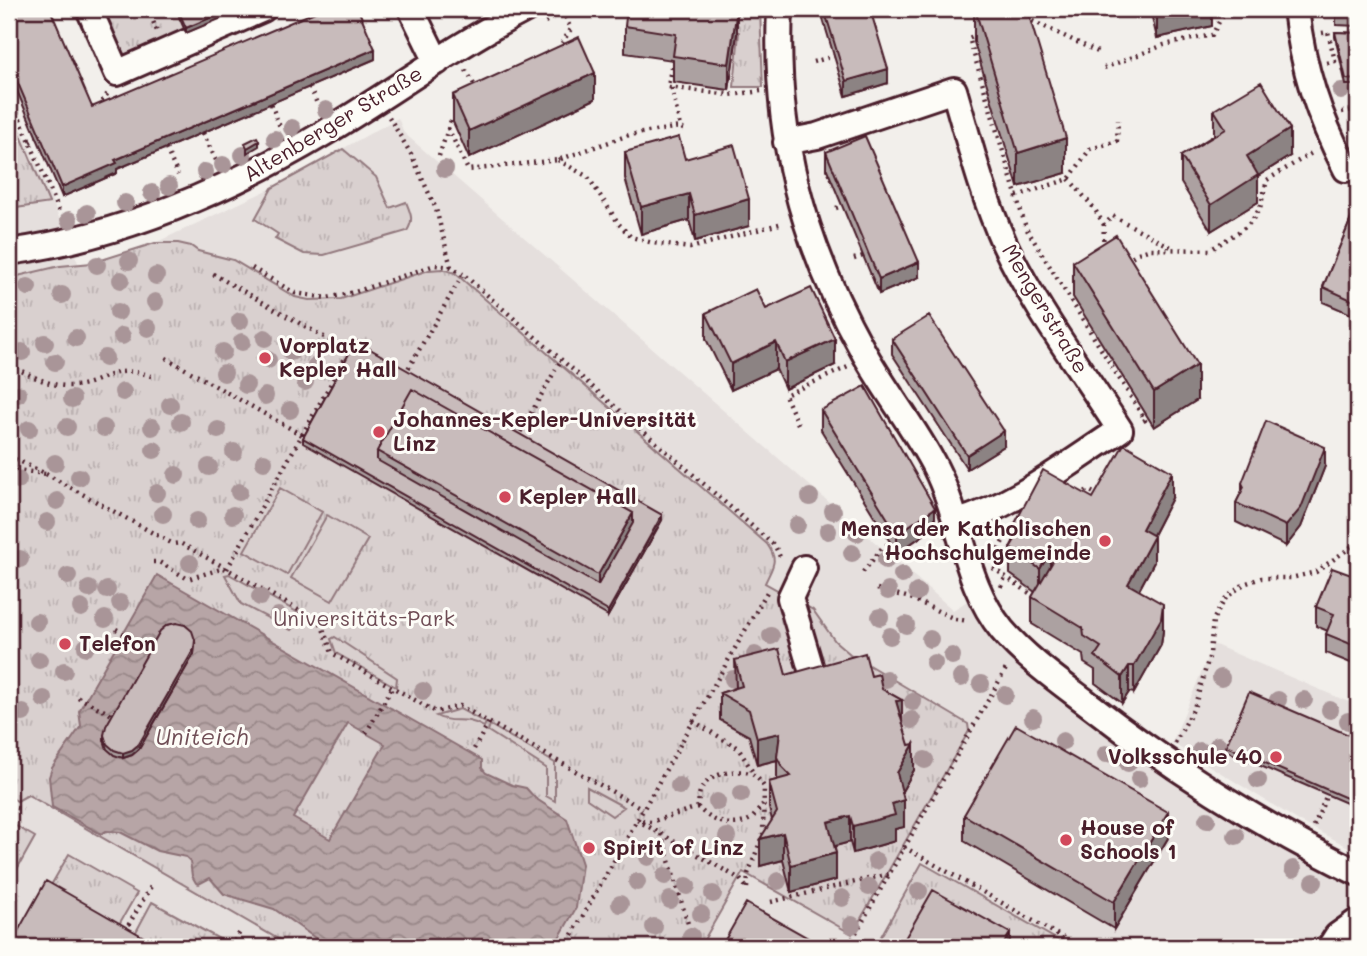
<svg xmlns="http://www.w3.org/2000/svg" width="1367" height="956" viewBox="0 0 1367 956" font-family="Mali,sans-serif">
<defs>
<pattern id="grass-tufts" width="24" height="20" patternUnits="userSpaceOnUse" patternTransform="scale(1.75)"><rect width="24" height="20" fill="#d9d0cf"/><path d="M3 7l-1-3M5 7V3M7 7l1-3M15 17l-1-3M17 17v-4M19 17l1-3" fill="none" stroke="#bcb2b2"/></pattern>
<pattern id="water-waves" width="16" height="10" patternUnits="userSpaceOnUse" patternTransform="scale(1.75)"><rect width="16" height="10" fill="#b7a5a6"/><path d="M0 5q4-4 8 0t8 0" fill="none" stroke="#978687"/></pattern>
</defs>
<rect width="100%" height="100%" fill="#f2efeb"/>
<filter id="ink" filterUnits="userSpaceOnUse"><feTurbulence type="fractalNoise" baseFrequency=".0143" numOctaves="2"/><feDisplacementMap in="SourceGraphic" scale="14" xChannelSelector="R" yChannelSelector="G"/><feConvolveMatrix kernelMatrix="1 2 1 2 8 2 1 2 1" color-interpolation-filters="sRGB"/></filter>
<g filter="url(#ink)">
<path fill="#e5dfdd" d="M 9,99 L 79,265 L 109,258 L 155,243 L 272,188 L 398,118 L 404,133 L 953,610 L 969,600 L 993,636 L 1055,694 L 1169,778 L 1235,820 L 1317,865 L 1358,885 L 1358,947 L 9,947 Z
M 1213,644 L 1358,706 L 1358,852 L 1299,821 L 1172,743 Z"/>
<path fill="url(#grass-tufts)" stroke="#92787d" stroke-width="2" d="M 97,9 L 243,9 L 130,57 L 117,50 Z
M 691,9 L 760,9 L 763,87 L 734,87 L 739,32 L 689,24 Z
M 9,107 L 49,203 L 50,203 L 9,209 Z
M 343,149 L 376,177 L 390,208 L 406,202 C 411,214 414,220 407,231 L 324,255 L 304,254 L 275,239 L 278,234 L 255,219 L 272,188 Z
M 155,243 L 178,243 L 191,246 L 198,251 L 233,260 L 295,297 L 309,300 L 341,299 L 429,270 L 442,269 L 455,273 L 767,544 C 779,561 773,565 765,583 L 813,610 L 835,641 L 850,654 L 968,724 L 969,731 L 852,934 L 743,872 L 700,947 L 292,947 L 28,795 L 17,801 L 9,796 L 9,278 L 60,266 L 92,263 Z
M 9,822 L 35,837 L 12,878 L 9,876 Z
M 69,854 L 137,893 L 114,933 L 46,894 Z
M 922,863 L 1070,947 L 875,947 Z
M 152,902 L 221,940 L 217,947 L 138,947 L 130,943 Z"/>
<path fill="#d9d0cf" stroke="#92787d" stroke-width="2" d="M 280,488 L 322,512 L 287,575 L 244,551 Z
M 327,515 L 368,539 L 332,601 L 291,578 Z
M 229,574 L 304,616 L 291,630 L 241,604 L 225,575 Z
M 335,637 L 397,678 L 396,687 L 336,653 L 331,639 Z
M 460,709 L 486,723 L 484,727 C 465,715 452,725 436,716 Z
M 490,725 L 555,763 L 555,801 L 546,796 L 546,768 L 488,731 Z
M 587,787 L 624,807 L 612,816 L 587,799 Z"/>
<path fill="url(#water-waves)" stroke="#8b6f75" stroke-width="2" fill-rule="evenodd" d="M 157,575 L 482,760 L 482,768 L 486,773 L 512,785 L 526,788 L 535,798 L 567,819 L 582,864 L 576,908 L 554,947 L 328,947 L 274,909 L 224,894 L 210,878 L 199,884 L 196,883 L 192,876 L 190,861 L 186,857 L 157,851 L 120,832 L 106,831 L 101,834 L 52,807 L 49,777 L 52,768 L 81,726 L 79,711 ZM 348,723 L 385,744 L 330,839 L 293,818 Z"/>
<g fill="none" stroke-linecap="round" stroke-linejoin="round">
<defs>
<path id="minor" d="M 89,9 L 117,73 L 263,9
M 411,9 L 437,62
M 780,9 C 774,134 801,239 862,349 C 884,390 914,426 935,467 C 962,520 964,583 1002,630 C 1026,658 1057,680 1086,702 C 1171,768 1262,826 1358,873
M 1296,9 C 1303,70 1318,115 1346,169
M 786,142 L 817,136 L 954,90 C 969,141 982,194 1004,243 C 1035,309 1081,369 1120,430 C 1070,462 1015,506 957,522
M 9,252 C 120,237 231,189 326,132 C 393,92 456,45 526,9
M 804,568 L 790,598 L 816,686
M 1330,947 L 1337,936 L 1358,921"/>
</defs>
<use href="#minor" stroke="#4a1f2b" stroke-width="30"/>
<path stroke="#4a1f2b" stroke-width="4.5" stroke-dasharray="2 5" stroke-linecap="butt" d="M 148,9 L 157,31
M 1026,18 L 1100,53
M 545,22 L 570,9
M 1322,33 L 1328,32 L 1335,61 L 1327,63
M 978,34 L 969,38 L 1026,228 L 1145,420 L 1140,423
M 558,49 L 571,29 L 563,12
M 813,62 L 834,56
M 671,67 L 668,87 L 730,95 L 761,91
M 1104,68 L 1164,45 L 1212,35 L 1226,9
M 466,70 L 476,88
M 310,87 L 318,106
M 672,88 L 680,127 L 686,131
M 9,93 L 60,213
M 271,104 L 280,127
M 98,107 L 108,93
M 1342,112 L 1358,109
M 389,117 L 411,154 L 436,209 L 451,267
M 448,128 L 468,170 L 558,160 L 629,135 L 680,127
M 203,133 L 216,160
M 30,142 L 37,138
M 166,149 L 178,175
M 439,156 L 451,120 L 457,115
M 558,160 L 588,177 L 619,224 L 631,237 L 653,243 L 690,248 L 783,223
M 1069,179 L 1094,208 L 1104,225
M 1017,196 L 1069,179 L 1090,149 L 1117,141 L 1118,120
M 836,208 L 842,206
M 1103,247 L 1104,225 L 1113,216 L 1173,248
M 854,259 L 863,256
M 1126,260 L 1138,253 L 1151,249 L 1210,250 L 1243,229 L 1251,222 L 1260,208 L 1267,180 L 1315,151
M 252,268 L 295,293 L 327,298 L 355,292 L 435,265 L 451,267 L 463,274
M 213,274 L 354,354
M 166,358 L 309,439
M 9,366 C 27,372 45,385 66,386 C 104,388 111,359 156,378
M 405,374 L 463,274 L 775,546 L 781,559
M 798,424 L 785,395 L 848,367
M 517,438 L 561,360
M 9,456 L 46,474 L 9,469
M 46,474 L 173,544 L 180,543 L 224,567
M 1079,495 L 1088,490 L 1098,495
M 153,562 L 159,562 L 188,579 L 224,568 L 227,569 L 321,623 L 332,653 L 436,712 L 460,706 L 643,809
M 992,562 L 1011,526
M 993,568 L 1038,599
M 227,569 L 349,351
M 863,572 L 882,548 L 894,541
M 1001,587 L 1006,575
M 877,589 L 910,598 L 955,619 L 968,621
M 116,629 L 151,649
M 78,697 L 114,716
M 693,721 L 738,748 L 754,774
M 366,733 L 392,688
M 1175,743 L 1194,708 L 1210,654 L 1213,620 L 1226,598 L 1244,584 L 1261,578 L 1291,578 L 1316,572 L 1358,542
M 474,749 L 489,722
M 9,807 L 23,809
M 637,820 L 740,879 L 746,887
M 642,821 L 651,822 L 698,807
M 1314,826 L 1327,794
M 661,834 L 695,947
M 904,847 L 1079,947
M 747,888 L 748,874 L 763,834 L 764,787 C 761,782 757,777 752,774 C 739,768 713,773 704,785 C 698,791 699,799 698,807 C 710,822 735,830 752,818 C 756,814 760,808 763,804
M 771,902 L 889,874
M 9,911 L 20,893
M 125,931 L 153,883
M 849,945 L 1007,667
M 231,947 L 240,932
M 565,947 L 767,592"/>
<use href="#minor" stroke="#fdfcf7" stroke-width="24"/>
</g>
<g fill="#a99598">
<circle cx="1341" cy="91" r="9"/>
<circle cx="326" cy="110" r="9"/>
<circle cx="292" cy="128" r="9"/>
<circle cx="275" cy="139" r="9"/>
<circle cx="243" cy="155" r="9"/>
<circle cx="223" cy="165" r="9"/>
<circle cx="445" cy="169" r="9"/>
<circle cx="205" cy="172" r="9"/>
<circle cx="169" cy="186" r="9"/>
<circle cx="152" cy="193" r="9"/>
<circle cx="125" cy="203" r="9"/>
<circle cx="87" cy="213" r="9"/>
<circle cx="69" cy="220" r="9"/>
<circle cx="129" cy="261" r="9"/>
<circle cx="97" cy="265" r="9"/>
<circle cx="156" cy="276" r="9"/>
<circle cx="121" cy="280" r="9"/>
<circle cx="28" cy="287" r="9"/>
<circle cx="62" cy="295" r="9"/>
<circle cx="155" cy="302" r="9"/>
<circle cx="118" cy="312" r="9"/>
<circle cx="240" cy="321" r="9"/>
<circle cx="148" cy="328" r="9"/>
<circle cx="122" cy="336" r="9"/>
<circle cx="76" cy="338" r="9"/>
<circle cx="265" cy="338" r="9"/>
<circle cx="242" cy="342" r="9"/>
<circle cx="45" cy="343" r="9"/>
<circle cx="22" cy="352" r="9"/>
<circle cx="223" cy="352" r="9"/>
<circle cx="291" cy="352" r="9"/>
<circle cx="105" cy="358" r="9"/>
<circle cx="268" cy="360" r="9"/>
<circle cx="55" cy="362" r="9"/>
<circle cx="316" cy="366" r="9"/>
<circle cx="224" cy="373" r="9"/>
<circle cx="305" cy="382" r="9"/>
<circle cx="246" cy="385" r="9"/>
<circle cx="123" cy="392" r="9"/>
<circle cx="18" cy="394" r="9"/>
<circle cx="265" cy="396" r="9"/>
<circle cx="72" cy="399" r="9"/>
<circle cx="170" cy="405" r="9"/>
<circle cx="290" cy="410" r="9"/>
<circle cx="181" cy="422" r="9"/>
<circle cx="67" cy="427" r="9"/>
<circle cx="152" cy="427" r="9"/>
<circle cx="104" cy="428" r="9"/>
<circle cx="29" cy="429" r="9"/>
<circle cx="218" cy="430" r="9"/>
<circle cx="154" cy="450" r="9"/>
<circle cx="234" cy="452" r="9"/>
<circle cx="264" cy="462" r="9"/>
<circle cx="55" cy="463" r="9"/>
<circle cx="209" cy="467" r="9"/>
<circle cx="176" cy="475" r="9"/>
<circle cx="79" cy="477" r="9"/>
<circle cx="18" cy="480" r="9"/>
<circle cx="239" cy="492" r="9"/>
<circle cx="157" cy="493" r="9"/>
<circle cx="810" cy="497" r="9"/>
<circle cx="57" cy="501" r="9"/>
<circle cx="833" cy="511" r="9"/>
<circle cx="163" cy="514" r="9"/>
<circle cx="233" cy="515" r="9"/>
<circle cx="197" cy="521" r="9"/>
<circle cx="47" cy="522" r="9"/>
<circle cx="797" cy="525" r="9"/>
<circle cx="828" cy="531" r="9"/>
<circle cx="857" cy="533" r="9"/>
<circle cx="852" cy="553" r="9"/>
<circle cx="20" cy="559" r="9"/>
<circle cx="886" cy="560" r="9"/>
<circle cx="190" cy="563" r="9"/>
<circle cx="902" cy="575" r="9"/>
<circle cx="68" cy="576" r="9"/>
<circle cx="89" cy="589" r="9"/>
<circle cx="107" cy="590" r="9"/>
<circle cx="888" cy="591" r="9"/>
<circle cx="917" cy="592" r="9"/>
<circle cx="260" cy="597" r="9"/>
<circle cx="120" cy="603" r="9"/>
<circle cx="81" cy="608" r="9"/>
<circle cx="278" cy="616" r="9"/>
<circle cx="880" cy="617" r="9"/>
<circle cx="105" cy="619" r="9"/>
<circle cx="37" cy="622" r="9"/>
<circle cx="906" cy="625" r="9"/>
<circle cx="771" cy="636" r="9"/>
<circle cx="890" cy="636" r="9"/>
<circle cx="930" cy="639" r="9"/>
<circle cx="86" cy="647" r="9"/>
<circle cx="755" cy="655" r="9"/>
<circle cx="952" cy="656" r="9"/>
<circle cx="39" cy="660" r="9"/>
<circle cx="934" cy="663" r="9"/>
<circle cx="64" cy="671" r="9"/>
<circle cx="961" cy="678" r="9"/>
<circle cx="1221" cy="678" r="9"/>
<circle cx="733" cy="679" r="9"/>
<circle cx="886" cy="679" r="9"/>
<circle cx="981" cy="684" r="9"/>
<circle cx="423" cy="691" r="9"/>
<circle cx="1005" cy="695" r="9"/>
<circle cx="44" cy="699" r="9"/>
<circle cx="1278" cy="700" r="9"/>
<circle cx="1304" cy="700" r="9"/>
<circle cx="913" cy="702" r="9"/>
<circle cx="1330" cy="710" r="9"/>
<circle cx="23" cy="713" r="9"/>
<circle cx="1033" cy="718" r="9"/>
<circle cx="912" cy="720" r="9"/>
<circle cx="1348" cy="721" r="9"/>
<circle cx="1063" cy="741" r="9"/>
<circle cx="1218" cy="745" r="9"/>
<circle cx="1200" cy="751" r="9"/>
<circle cx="1106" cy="754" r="9"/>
<circle cx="925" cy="760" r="9"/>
<circle cx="1128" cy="763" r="9"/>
<circle cx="1139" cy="779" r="9"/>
<circle cx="1258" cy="780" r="9"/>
<circle cx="679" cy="786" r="9"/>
<circle cx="741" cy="794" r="9"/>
<circle cx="717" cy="802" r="9"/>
<circle cx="1207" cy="820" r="9"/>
<circle cx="1236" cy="836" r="9"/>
<circle cx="727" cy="837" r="9"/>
<circle cx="648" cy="857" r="9"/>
<circle cx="876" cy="861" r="9"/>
<circle cx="1293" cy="869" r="9"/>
<circle cx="665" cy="876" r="9"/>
<circle cx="778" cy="881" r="9"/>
<circle cx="637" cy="882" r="9"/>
<circle cx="1314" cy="882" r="9"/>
<circle cx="687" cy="886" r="9"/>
<circle cx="869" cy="887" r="9"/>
<circle cx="919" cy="891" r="9"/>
<circle cx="713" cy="894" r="9"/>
<circle cx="842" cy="898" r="9"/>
<circle cx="670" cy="900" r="9"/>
<circle cx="620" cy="904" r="9"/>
<circle cx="701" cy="914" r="9"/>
<circle cx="852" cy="925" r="9"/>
<circle cx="654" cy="927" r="9"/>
<circle cx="691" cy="936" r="9"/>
</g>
<path fill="#aca1a1" stroke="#4a1f2b" stroke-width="2" d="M 9,9 L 92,107 L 375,59 L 117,169 L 117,173 L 62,197 L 9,72 Z
M 241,9 L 186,33 L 179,17 L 179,12 Z
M 820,9 L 870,9 L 888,83 L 846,96 Z
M 974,9 L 1066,173 L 1018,187 L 974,42 Z
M 1150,9 L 1212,9 L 1212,26 L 1157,38 Z
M 1336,9 L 1358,9 L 1358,26 L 1336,25 Z
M 625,26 L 737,34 L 729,90 L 673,82 L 673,60 L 625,53 Z
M 1335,32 L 1358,33 L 1358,85 L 1346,85 L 1335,37 Z
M 453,95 L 595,99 L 469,158 L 453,122 Z
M 1214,110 L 1290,156 L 1258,176 L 1258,202 L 1211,231 L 1181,183 L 1181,156 L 1214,135 Z
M 625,152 L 685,159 L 749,226 L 695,241 L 689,220 L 641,234 L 625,178 Z
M 826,152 L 919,277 L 879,294 L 826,167 Z
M 1358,202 L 1358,317 L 1323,302 L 1323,287 Z
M 1073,262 L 1197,400 L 1154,427 L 1073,297 Z
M 766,309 L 835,365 L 785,389 L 776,369 L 731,390 L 706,339 L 706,313 Z
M 892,339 L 1004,446 L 967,469 L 892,354 Z
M 356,341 L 662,520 L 608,616 L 303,443 L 303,438 Z
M 1358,384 L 1358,426 L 1353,410 L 1353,396 Z
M 821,410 L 935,527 L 897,553 L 821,430 Z
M 1325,466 L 1301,527 L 1286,546 L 1236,522 L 1236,503 L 1242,491 L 1242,483 Z
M 1093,498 L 1172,498 L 1153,535 L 1154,562 L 1139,590 L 1163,631 L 1161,645 L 1134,693 L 1129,692 L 1122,703 L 1095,683 L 1095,670 L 1084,663 L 1083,655 L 1032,624 L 1032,597 L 1035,592 L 1010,574 L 1010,548 L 1013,542 L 1013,527 Z
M 1358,568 L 1358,666 L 1326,653 L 1326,634 L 1328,631 L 1316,626 L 1316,607 L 1354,576 Z
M 195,645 L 194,654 L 139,749 L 132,755 L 123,758 L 114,755 L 107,749 L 104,740 L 104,735 Z
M 735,660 L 786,675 L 871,676 L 882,689 L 902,721 L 914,770 L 902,791 L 904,827 L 895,829 L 895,841 L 853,853 L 850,842 L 835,846 L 836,880 L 791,892 L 783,860 L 760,866 L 772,820 L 769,808 L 769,782 L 777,780 L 777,760 L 757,765 L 749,736 L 720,720 L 720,693 L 736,688 Z
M 1358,739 L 1358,808 L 1226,751 L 1226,746 Z
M 964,815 L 1168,838 L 1114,929 L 964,841 Z
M 13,940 L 161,947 L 13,947 Z"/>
<path fill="#8c8383" stroke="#4a1f2b" stroke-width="2" d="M 231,9 L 241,10 L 186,33 L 186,28 Z
M 737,9 L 737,34 L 729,90 L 729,64 Z
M 1169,9 L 1212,9 L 1212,26 L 1157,38 L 1157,11 Z
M 375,49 L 375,59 L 117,169 L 117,173 L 62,197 L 62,187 L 115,160 Z
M 888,69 L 888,83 L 846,96 L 846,81 Z
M 595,73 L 595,99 L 469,158 L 469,131 Z
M 1290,129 L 1290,156 L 1258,176 L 1258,202 L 1211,231 L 1211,205 L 1247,156 Z
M 1066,138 L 1066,173 L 1018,187 L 1018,153 Z
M 259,141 L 259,146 L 247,153 L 247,148 Z
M 689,194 L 689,220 L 641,234 L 641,207 Z
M 749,199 L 749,226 L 695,241 L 695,215 Z
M 919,262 L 919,277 L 879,294 L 879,279 Z
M 835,339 L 835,365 L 785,389 L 785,362 Z
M 776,342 L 776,369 L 731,390 L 731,364 Z
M 1197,365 L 1197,400 L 1154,427 L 1154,392 Z
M 1004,431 L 1004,446 L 967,469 L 967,455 Z
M 1325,447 L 1325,466 L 1301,527 L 1286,546 L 1286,526 Z
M 1172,472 L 1172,498 L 1142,556 L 1142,529 Z
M 935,508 L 935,527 L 897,553 L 897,534 Z
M 633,513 L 633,528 L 598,590 L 598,575 Z
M 662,515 L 662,520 L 608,616 L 608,611 Z
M 1154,536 L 1154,562 L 1128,610 L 1128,584 Z
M 1050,552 L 1050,579 L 1040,596 L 1040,569 Z
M 1163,604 L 1163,631 L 1161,645 L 1134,693 L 1134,666 Z
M 195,640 L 194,654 L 139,749 L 132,755 L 123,758 L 123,753 Z
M 1129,666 L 1129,692 L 1122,703 L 1122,677 Z
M 902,700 L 902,726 L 896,701 Z
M 780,733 L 777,760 L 757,765 L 757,738 Z
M 914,744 L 914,770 L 897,800 L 897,773 Z
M 904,800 L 904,827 L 895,829 L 895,841 L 853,853 L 853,826 L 892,804 Z
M 1168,812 L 1168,838 L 1114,929 L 1114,902 Z
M 850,816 L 850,842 L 828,848 L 828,822 Z
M 783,833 L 783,860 L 760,866 L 760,839 Z
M 836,853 L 836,880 L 791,892 L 791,865 Z
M 1010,933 L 1010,947 L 1002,947 Z"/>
<path fill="#c8bbbb" stroke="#4a1f2b" stroke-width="2" fill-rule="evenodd" d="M 9,9 L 50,9 L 92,107 L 322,9 L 358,9 L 375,49 L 115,160 L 117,163 L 62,187 L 9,62 Z
M 187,9 L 231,9 L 186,28 L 179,12 Z
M 627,9 L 737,9 L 729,64 L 673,56 L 676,34 L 625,26 Z
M 824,9 L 870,9 L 888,69 L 846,81 Z
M 975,9 L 1027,9 L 1066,138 L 1018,153 Z
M 1156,9 L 1169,9 L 1157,11 Z
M 1336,9 L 1358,9 L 1358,11 L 1336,11 Z
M 1335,32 L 1358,33 L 1358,80 L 1346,79 Z
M 579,37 L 595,73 L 469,131 L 453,95 Z
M 1261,82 L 1290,129 L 1247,156 L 1258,175 L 1211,205 L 1181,156 L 1226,129 L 1214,110 Z
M 865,136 L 919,262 L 879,279 L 826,152 Z
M 257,137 L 259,141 L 247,148 L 245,143 Z
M 679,137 L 685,159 L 734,145 L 749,199 L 695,215 L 689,194 L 641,207 L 625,152 Z
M 1358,202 L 1358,303 L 1323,287 Z
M 1116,235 L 1197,365 L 1154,392 L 1073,262 Z
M 811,288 L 835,339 L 785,362 L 776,342 L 731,364 L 706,313 L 756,289 L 766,309 Z
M 929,316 L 1004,431 L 967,455 L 892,339 Z
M 356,341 L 662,515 L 608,611 L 303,438 ZM 412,389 L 633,513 L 633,523 L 598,585 L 377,460 L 377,451 Z
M 1358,384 L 1358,411 L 1353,396 Z
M 865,386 L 935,508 L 897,534 L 821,410 Z
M 412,389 L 633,513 L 598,575 L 377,451 Z
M 1266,421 L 1325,447 L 1301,508 L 1286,526 L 1236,503 L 1244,487 L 1242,483 Z
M 1124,444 L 1172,472 L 1142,529 L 1154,536 L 1128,584 L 1163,604 L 1161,619 L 1134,666 L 1129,666 L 1122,677 L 1095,656 L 1101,647 L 1084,636 L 1083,628 L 1032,597 L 1056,556 L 1050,552 L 1040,569 L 1010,548 L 1019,533 L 1013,527 L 1043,470 L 1093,498 Z
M 1332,568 L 1354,576 L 1358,568 L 1358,647 L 1326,634 L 1334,614 L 1316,607 Z
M 176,623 L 185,625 L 192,631 L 195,640 L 194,649 L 139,744 L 132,750 L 123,753 L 114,750 L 107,744 L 104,735 L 106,726 L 160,631 L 167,625 Z
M 779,649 L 786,675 L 865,653 L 871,676 L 879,674 L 882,689 L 902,700 L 896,701 L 909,745 L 914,744 L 897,773 L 904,800 L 892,804 L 895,815 L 853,826 L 850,816 L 828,822 L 836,853 L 791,865 L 783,833 L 760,839 L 777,812 L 769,782 L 791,776 L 782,767 L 777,757 L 780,733 L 757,738 L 749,710 L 720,693 L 742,686 L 735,660 Z
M 1249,692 L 1358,739 L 1358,803 L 1226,746 Z
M 1016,725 L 1168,812 L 1114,902 L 964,815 Z
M 46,881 L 161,947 L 26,947 L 13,940 Z
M 933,890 L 1010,933 L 1002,947 L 900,947 Z
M 746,903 L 824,947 L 721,947 Z"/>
</g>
<g fill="#d1495b" stroke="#fdfcf7" stroke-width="2.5">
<circle cx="265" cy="358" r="7"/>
<circle cx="379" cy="432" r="7"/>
<circle cx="505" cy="497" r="7"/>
<circle cx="1105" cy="541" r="7"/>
<circle cx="65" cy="644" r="7"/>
<circle cx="1276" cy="757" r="7"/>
<circle cx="1066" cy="840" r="7"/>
<circle cx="589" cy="848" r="7"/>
</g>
<g text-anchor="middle" stroke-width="6" stroke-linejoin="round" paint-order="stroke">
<g font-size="21" fill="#4a1f2b" stroke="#fdfcf7">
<text transform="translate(333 124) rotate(-31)" y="7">Altenberger Straße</text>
<text transform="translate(1045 309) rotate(59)" y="7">Mengerstraße</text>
</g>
<g font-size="21" font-weight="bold" fill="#4a1f2b" stroke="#fdfcf7" text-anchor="start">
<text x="279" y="353">Vorplatz<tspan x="279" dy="24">Kepler Hall</tspan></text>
<text x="393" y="427">Johannes-Kepler-Universität<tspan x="393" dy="24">Linz</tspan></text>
<text x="519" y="504">Kepler Hall</text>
<text x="1091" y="536" text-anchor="end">Mensa der Katholischen<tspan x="1091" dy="24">Hochschulgemeinde</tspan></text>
<text x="79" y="651">Telefon</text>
<text x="1262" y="764" text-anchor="end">Volksschule 40</text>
<text x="1080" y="835">House of<tspan x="1080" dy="24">Schools 1</tspan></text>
<text x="603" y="855">Spirit of Linz</text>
</g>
<g font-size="21" fill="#6e4b54" stroke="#fdfcf7">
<text x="364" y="626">Universitäts-Park</text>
</g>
<g font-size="23" font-style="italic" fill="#704e56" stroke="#fdfcf7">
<text x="202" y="745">Uniteich</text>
</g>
</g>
<rect width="1367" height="956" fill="none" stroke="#fdfcf7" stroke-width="35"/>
<rect x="18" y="18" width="1332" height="921" fill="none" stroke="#4a1f2b" stroke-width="2.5" filter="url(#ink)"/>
</svg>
